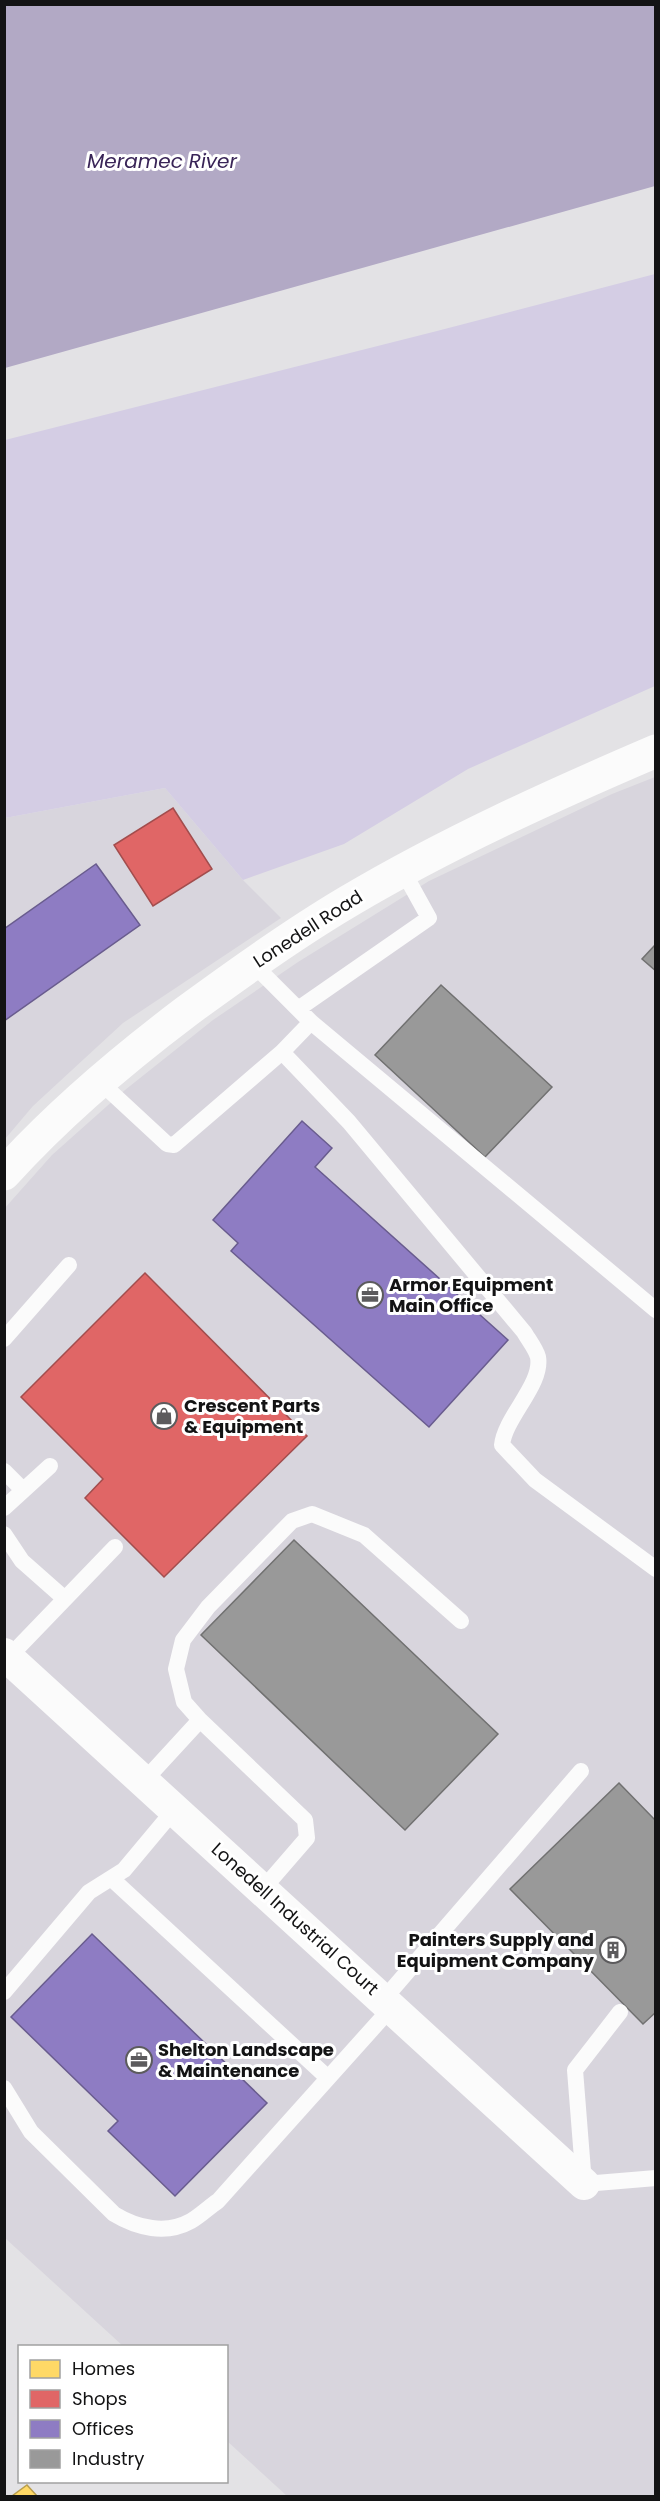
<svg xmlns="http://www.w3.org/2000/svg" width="660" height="2501" viewBox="0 0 660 2501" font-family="Poppins,sans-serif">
<rect width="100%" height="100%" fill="#e3e2e5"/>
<path fill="#d8d5dd" d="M 655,777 L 655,2496 L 287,2496 L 227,2441 L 226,2346 L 123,2346 L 5,2238 L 4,1209 L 52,1155 L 125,1090 L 213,1020 L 298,962 L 429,881 L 612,794 Z
M 165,788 L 243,880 L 281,918 L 123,1023 L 33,1106 L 5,1139 L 5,818 Z"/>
<path fill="#d4cde4" d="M 655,274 L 655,686 L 468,769 L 344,844 L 243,880 L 165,788 L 5,818 L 5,440 L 437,331 Z"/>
<path fill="#b2a9c5" d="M 5,4 L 655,5 L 655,186 L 5,368 Z"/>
<path fill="#ffd966" stroke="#b89e4d" stroke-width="1.5" d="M 27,2485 L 37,2496 L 12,2496 Z"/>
<path fill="#e06666" stroke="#a24d4d" stroke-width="1.5" d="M 173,808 L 212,869 L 153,906 L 114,845 Z
M 145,1273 L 307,1436 L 164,1577 L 85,1498 L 103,1479 L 21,1397 Z"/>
<path fill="#8e7cc3" stroke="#695c8e" stroke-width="1.5" d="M 96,864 L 140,925 L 4,1021 L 4,929 Z
M 302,1121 L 332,1148 L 315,1167 L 508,1340 L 429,1427 L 231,1251 L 238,1243 L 213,1220 Z
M 92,1934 L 267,2103 L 175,2196 L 108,2131 L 118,2121 L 11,2017 Z"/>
<path fill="#999" stroke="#717171" stroke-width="1.5" d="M 656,944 L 656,971 L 642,959 Z
M 441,985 L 552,1087 L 485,1157 L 375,1055 Z
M 294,1540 L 498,1734 L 405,1830 L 201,1635 Z
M 619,1783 L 656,1821 L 656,2012 L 643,2024 L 510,1889 Z"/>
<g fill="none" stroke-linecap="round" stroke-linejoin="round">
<path stroke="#fbfbfb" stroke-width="16" d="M 253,964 L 311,1022 L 656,1310
M 298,1009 L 429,918 L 403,871
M 311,1022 L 282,1052 L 349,1122 L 524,1332 C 528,1339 536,1349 538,1357 C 543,1384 505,1417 502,1445 L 535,1480 L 656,1569
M 99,1081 L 167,1144 L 174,1145 L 282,1052
M 4,1339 L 69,1265
M 4,1471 L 23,1490
M 4,1508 L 50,1466
M 4,1534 L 22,1561 L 65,1599
M 8,1658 L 115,1547
M 200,1720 L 305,1820 L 307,1838 L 262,1890
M 144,1781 L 200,1720 L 184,1702 L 176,1669 L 183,1640 L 208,1607 L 292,1521 L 312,1514 L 364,1535 L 461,1621
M 112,1879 L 328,2078
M 4,1992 L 89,1892 L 124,1870 L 175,1809
M 383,2000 L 581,1771
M 620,2012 L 575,2070 L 584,2184 L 656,2178
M 4,2088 L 31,2132 L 114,2214 C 137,2228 166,2235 191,2221 C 200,2216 209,2207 218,2201 L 391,2008"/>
<path stroke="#fbfbfb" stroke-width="32" d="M 4,1654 L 584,2184"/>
<path stroke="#fbfbfb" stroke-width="33" d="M 4,1174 C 59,1113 122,1060 187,1011 C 240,972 293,934 349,901 C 447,843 551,796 656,751"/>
</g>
<defs>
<symbol id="office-ring" viewBox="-11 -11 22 22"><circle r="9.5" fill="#fff" stroke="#5c5b5d" stroke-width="1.5"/><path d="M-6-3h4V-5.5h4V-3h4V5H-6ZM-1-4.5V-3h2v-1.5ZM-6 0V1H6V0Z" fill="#5c5b5d"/></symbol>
<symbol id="shop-ring" viewBox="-11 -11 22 22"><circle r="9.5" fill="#fff" stroke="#5c5b5d" stroke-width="1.5"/><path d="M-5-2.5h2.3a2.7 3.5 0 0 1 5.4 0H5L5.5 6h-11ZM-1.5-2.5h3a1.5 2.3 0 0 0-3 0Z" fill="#5c5b5d"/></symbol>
<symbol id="building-ring" viewBox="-11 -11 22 22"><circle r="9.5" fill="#fff" stroke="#5c5b5d" stroke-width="1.5"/><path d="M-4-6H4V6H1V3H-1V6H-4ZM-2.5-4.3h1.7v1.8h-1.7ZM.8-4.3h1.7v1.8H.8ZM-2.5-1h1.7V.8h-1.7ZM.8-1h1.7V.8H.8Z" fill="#5c5b5d"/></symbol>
</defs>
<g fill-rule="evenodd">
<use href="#office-ring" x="355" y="1280" width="30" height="30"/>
<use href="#shop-ring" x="149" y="1401" width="30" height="30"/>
<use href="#building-ring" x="598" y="1935" width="30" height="30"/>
<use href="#office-ring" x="124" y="2045" width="30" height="30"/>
</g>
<g text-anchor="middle" stroke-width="6" stroke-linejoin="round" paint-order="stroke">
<g font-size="18" fill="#131314" stroke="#fff">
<text transform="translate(308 929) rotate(-33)" y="6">Lonedell Road</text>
<text transform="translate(295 1919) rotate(42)" y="6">Lonedell Industrial Court</text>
</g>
<g font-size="18" font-weight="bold" fill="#131314" stroke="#fff" text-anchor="start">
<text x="389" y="1291">Armor Equipment<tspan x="389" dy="21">Main Office</tspan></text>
<text x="184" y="1412">Crescent Parts<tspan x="184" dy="21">&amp; Equipment</tspan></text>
<text x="594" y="1946" text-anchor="end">Painters Supply and<tspan x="594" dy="21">Equipment Company</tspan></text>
<text x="158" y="2056">Shelton Landscape<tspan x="158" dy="21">&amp; Maintenance</tspan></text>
</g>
<g font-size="20" font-style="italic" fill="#392457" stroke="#fff">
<text x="162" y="168">Meramec River</text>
</g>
</g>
<rect width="660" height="2501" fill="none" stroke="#131314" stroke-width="12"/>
<rect x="18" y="2345" width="210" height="138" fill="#ffffff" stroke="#a1a1a1" stroke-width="1.5"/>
<rect x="30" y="2360" width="30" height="18" fill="#ffd966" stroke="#a1a1a1" stroke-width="1.5"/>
<text x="72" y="2375" font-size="18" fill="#131314">Homes</text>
<rect x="30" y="2390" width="30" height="18" fill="#e06666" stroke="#a1a1a1" stroke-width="1.5"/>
<text x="72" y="2405" font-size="18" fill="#131314">Shops</text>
<rect x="30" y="2420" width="30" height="18" fill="#8e7cc3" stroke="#a1a1a1" stroke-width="1.5"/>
<text x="72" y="2435" font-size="18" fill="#131314">Offices</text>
<rect x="30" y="2450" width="30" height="18" fill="#999999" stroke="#a1a1a1" stroke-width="1.5"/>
<text x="72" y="2465" font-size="18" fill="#131314">Industry</text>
</svg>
